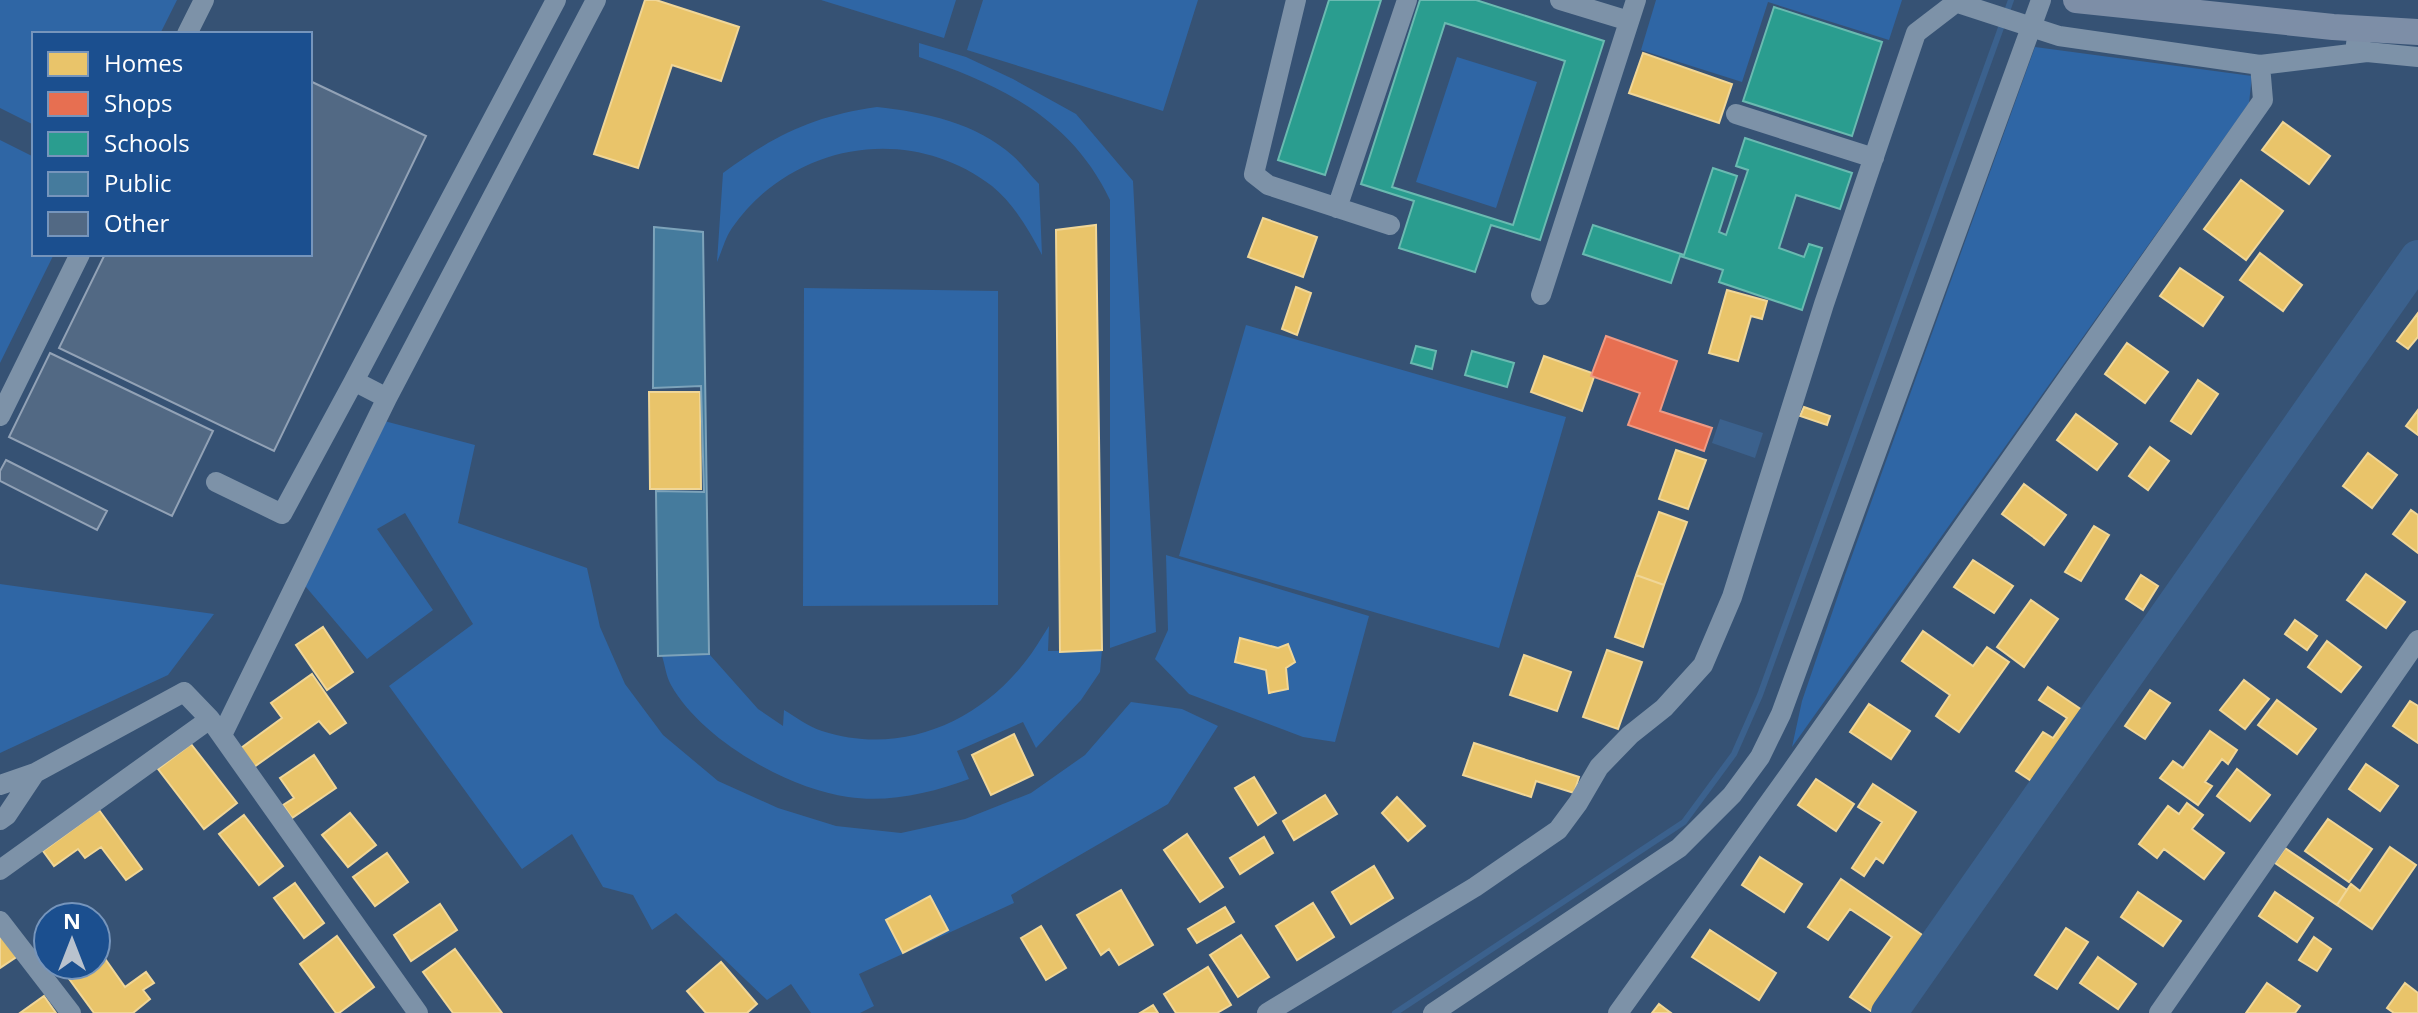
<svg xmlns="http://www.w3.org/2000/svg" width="2418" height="1013" viewBox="0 0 2418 1013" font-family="'Open Sans',sans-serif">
<rect width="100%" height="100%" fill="#365274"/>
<path fill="#2f66a5" d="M 0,0 L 177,0 L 160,34 L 34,34 L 34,125 L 0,108 Z
M 821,0 L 956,0 L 944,38 Z
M 983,0 L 1198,0 L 1163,111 L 967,50 Z
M 1656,0 L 1902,0 L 1889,40 L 1768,2 L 1742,82 L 1641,50 Z
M 919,43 L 966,57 L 1013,79 L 1076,114 L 1133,181 L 1156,632 L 1110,648 L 1110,200 C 1071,118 1001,85 919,57 Z
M 2035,47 L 2252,76 L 2249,103 L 1792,747 L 1802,701 L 1845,575 Z
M 1457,57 L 1537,82 L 1496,208 L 1416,182 Z
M 877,107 C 924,112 977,123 1013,156 C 1022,164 1030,175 1039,184 L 1042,255 C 1029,230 1014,204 992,186 C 909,122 791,143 732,228 C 725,238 722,251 717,262 L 723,173 C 775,135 813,116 877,107 Z
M 0,140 L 34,157 L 34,254 L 54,254 L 0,363 Z
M 804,288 L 998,291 L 998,605 L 803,606 Z
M 1246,325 L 1566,417 L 1499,648 L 1179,556 Z
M 373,418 L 475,445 L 458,523 L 587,568 L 600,627 L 625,684 L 663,735 L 718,781 L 778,808 L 836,826 L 901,833 L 965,819 L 1031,793 L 1085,755 L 1131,702 L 1182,709 L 1218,726 L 1168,804 L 1011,895 L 1014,903 L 859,974 L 874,1006 L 860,1013 L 811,1013 L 791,984 L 767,1000 L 676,913 L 652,930 L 633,895 L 603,887 L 572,834 L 522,869 L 389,686 L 473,624 L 405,513 L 377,529 L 433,610 L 367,659 L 295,574 Z
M 1166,555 L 1369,616 L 1335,742 L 1303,737 L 1189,694 L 1155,659 L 1168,630 Z
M 0,584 L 214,614 L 168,675 L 0,753 Z
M 1049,626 L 1048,651 L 1102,650 L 1100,672 L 1081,700 L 1036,748 L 1023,722 L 957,751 L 969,779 C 932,793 888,803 848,797 C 787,788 702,740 671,685 C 666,676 665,665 662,656 L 710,655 L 758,709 L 783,726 L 784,710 C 796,717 809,727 822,731 C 899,756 977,724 1025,662 C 1034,651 1041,638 1049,626 Z"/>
<path fill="#3b618d" d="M 1720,419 L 1763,433 L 1755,458 L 1712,443 Z"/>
<path fill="#e9c46a" stroke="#f0d697" stroke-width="2" d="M 645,0 L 656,0 L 739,27 L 721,81 L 672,65 L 638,168 L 594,154 Z
M 1643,53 L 1732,84 L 1719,123 L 1629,93 Z
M 2283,122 L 2330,156 L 2309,184 L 2262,150 Z
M 2241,180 L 2283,211 L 2246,260 L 2204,229 Z
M 1263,218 L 1317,237 L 1303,277 L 1248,257 Z
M 1096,225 L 1102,650 L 1060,652 L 1056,230 Z
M 2260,253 L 2302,285 L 2283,311 L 2240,280 Z
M 2180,268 L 2223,297 L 2203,326 L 2160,296 Z
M 1296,287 L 1311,293 L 1297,335 L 1282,329 Z
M 1727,290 L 1767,301 L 1762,319 L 1751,316 L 1738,361 L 1709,353 Z
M 2418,313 L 2418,337 L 2408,349 L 2397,341 Z
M 2127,343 L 2168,372 L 2145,403 L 2105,374 Z
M 1544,356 L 1595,374 L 1582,411 L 1531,392 Z
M 2198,380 L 2218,394 L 2191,434 L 2171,421 Z
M 649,392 L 700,392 L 701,489 L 650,489 Z
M 1804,407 L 1830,416 L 1827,425 L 1800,416 Z
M 2418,410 L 2418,435 L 2406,426 Z
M 2076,414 L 2117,444 L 2097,470 L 2057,440 Z
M 2150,447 L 2169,461 L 2148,490 L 2129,476 Z
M 1676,450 L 1706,460 L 1688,509 L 1659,499 Z
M 2368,453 L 2397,475 L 2372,508 L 2343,486 Z
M 2024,484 L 2066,515 L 2044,545 L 2002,514 Z
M 2411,510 L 2418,515 L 2418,553 L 2393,534 Z
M 1659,512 L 1687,522 L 1664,585 L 1636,575 Z
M 2094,526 L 2109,535 L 2081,581 L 2065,572 Z
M 1973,560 L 2013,586 L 1994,613 L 1954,587 Z
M 2366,574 L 2405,602 L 2386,628 L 2347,600 Z
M 1636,575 L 1664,585 L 1643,647 L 1615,637 Z
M 2141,575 L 2158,586 L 2143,610 L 2126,599 Z
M 2031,600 L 2058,619 L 2024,667 L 1997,647 Z
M 2295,620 L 2317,636 L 2307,650 L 2285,634 Z
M 323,627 L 353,672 L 327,690 L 296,645 Z
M 1923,631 L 1973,666 L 1987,647 L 2009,662 L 1959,732 L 1936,716 L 1950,695 L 1902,661 Z
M 1240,638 L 1278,648 L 1288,644 L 1295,662 L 1286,668 L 1288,689 L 1269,693 L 1266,670 L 1235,662 Z
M 2327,641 L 2361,667 L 2341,692 L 2308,667 Z
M 1607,650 L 1642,662 L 1618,729 L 1583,717 Z
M 1524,655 L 1571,672 L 1557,711 L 1510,695 Z
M 312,674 L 346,723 L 330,734 L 319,721 L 254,767 L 241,748 L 282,718 L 271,703 Z
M 2244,680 L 2269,699 L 2245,729 L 2220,710 Z
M 2048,687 L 2088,714 L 2039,786 L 2016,771 L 2043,732 L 2053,738 L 2067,718 L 2039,700 Z
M 2150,690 L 2170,703 L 2145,739 L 2125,726 Z
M 2277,700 L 2316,729 L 2297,754 L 2258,725 Z
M 2410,701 L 2418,706 L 2418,743 L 2393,726 Z
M 1869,704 L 1910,731 L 1891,759 L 1850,732 Z
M 2210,731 L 2237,750 L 2228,764 L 2222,759 L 2205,782 L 2212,786 L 2198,805 L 2160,778 L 2173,761 L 2183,768 Z
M 1014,734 L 1033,775 L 991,795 L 972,755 Z
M 1474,743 L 1579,777 L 1574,793 L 1536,781 L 1531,797 L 1463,775 Z
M 191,744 L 237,803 L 204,829 L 158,769 Z
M 314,755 L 336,788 L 292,818 L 283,805 L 294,798 L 280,778 Z
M 2366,764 L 2398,786 L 2380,811 L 2349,789 Z
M 2237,769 L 2270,795 L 2250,821 L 2217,796 Z
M 1254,777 L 1276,813 L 1258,825 L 1235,788 Z
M 1816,779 L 1854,804 L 1836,831 L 1798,805 Z
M 1873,784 L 1916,812 L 1883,863 L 1876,858 L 1864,876 L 1852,868 L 1882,822 L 1858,807 Z
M 1325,795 L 1337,814 L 1294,840 L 1283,821 Z
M 1397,797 L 1425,826 L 1408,841 L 1382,813 Z
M 2187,803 L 2203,815 L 2192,829 L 2224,853 L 2204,879 L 2164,849 L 2157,858 L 2139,844 L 2168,806 L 2179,814 Z
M 99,810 L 142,869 L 126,880 L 101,847 L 85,858 L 78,849 L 54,866 L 43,851 Z
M 350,813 L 376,845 L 348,867 L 322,835 Z
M 244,815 L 283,866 L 259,885 L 219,834 Z
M 2328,819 L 2372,849 L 2349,882 L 2305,851 Z
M 1187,834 L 1223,887 L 1200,902 L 1164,850 Z
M 1264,837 L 1273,853 L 1240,874 L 1230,858 Z
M 2390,847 L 2416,865 L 2372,929 L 2337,905 L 2351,884 L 2360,891 Z
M 2285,848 L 2347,890 L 2337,905 L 2275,863 Z
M 387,853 L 408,882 L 375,906 L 353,877 Z
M 1760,857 L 1802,884 L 1784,912 L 1742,885 Z
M 1374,866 L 1393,898 L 1351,924 L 1332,892 Z
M 1841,879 L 1928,939 L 1878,1013 L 1874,1013 L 1850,997 L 1892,937 L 1850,909 L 1828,940 L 1808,927 Z
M 295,883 L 324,923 L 304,938 L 274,898 Z
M 1121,890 L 1153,945 L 1119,965 L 1109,949 L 1101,955 L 1077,915 Z
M 2138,892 L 2181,921 L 2163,946 L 2121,917 Z
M 2275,892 L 2313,918 L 2297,942 L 2259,916 Z
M 930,896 L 948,930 L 903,953 L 886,920 Z
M 1313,903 L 1334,937 L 1297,960 L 1276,926 Z
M 440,904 L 457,930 L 411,961 L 394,935 Z
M 1225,907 L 1234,922 L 1197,943 L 1188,929 Z
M 1041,926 L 1066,968 L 1046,980 L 1021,938 Z
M 2066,928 L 2088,942 L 2057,989 L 2035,975 Z
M 0,930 L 18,956 L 0,968 Z
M 1710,930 L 1776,973 L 1759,1000 L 1692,957 Z
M 48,933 L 48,950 L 40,939 Z
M 1241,935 L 1269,977 L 1238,997 L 1210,955 Z
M 337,936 L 374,987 L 339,1013 L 336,1013 L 300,964 Z
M 2314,937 L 2331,949 L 2317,971 L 2299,960 Z
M 455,949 L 502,1013 L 453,1013 L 423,972 Z
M 101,953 L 125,987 L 146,972 L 154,983 L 143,990 L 150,999 L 133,1013 L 94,1013 L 67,976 L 83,965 L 96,965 L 96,956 Z
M 2098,957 L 2136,984 L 2118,1009 L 2080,983 Z
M 721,962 L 757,1004 L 747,1013 L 706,1013 L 687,991 Z
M 1208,967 L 1231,1005 L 1217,1013 L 1176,1013 L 1164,994 Z
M 2267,983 L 2300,1006 L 2295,1013 L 2246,1013 Z
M 2405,983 L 2418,993 L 2418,1013 L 2394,1013 L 2387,1008 Z
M 44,996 L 56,1013 L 20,1013 Z
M 1659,1004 L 1671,1013 L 1652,1013 Z
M 1153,1005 L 1158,1013 L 1140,1013 Z"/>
<path fill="#e76f51" stroke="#ee9a85" stroke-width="2" d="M 1606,336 L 1677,361 L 1660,411 L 1712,428 L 1704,451 L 1628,425 L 1640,393 L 1591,376 Z"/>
<path fill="#2a9d8f" stroke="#6abab1" stroke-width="2" fill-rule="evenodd" d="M 1329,0 L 1381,0 L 1325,175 L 1278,160 Z
M 1420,0 L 1476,0 L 1604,41 L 1540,240 L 1491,225 L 1475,272 L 1399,248 L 1414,201 L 1361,184 ZM 1445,23 L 1565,61 L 1513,225 L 1392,187 Z
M 1774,7 L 1882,42 L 1852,136 L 1743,101 Z
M 1745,138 L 1852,173 L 1840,209 L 1796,195 L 1779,248 L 1804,257 L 1809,244 L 1822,248 L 1802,310 L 1719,282 L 1723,270 L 1680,256 L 1671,283 L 1583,254 L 1593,225 L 1684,255 L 1713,168 L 1737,176 L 1719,232 L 1726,235 L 1748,170 L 1736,166 Z
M 1416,346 L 1436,351 L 1432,369 L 1411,363 Z
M 1472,351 L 1514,363 L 1507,387 L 1465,375 Z"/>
<path fill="#457b9d" stroke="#7da3ba" stroke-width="2" d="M 654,227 L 703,232 L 709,654 L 658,656 L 656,491 L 704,492 L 701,386 L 653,388 Z"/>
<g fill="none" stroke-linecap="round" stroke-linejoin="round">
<path stroke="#3b618d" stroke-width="6" d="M 1395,1013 L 1684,822 L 1734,754 L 1760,695 L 2011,0"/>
<path stroke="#3b618d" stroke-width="36" d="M 1889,1013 L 2418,258"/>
</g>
<path fill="#526984" stroke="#92a2b6" stroke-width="2" d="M 310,81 L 426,136 L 274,451 L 59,348 L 105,254 L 310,254 Z
M 50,353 L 213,431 L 172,516 L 9,437 Z
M 6,460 L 107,511 L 97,530 L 0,481 L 0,471 Z"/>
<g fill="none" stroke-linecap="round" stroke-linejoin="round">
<path stroke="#7d92a8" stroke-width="20" d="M 1296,0 L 1254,174 L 1268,185 L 1390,225
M 1560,0 L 1629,21
M 1958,3 L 2059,36 L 2260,65 L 2367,52
M 187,34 L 204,0
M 2356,44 L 2367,52 L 2418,57
M 1736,114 L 1874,158
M 1337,208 L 1407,0
M 1541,295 L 1636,0
M 387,398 L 354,381 L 556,0
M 0,416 L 80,254
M 216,482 L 282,514 L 354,381
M 222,735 L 387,398 L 596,0
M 35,773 L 184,692 L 210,719
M 0,785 L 35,773 L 7,815 L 0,820
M 0,870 L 210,719 L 418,1013
M 0,921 L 71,1013
M 1267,1013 L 1475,887 L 1558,830 L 1578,803 L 1599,767 L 1630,735 L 1664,708 L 1703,665 L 1732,597 L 1824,304 L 1916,33 L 1959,0
M 1433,1013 L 1679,848 L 1732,795 L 1760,757 L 1781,714 L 2041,0
M 1618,1013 L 1791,772 L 2263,100 L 2260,65
M 2159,1013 L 2418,640"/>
<path stroke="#7d8ea7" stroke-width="26" d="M 2076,0 L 2333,27 L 2418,32"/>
</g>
<rect x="32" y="32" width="280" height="224" fill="#1b4f8f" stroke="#7695bc" stroke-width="2"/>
<rect x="48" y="52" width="40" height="24" fill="#e9c46a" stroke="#7695bc" stroke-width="2"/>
<text x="104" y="72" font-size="24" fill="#ffffff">Homes</text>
<rect x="48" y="92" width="40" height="24" fill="#e76f51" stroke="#7695bc" stroke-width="2"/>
<text x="104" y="112" font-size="24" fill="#ffffff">Shops</text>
<rect x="48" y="132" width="40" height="24" fill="#2a9d8f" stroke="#7695bc" stroke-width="2"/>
<text x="104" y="152" font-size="24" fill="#ffffff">Schools</text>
<rect x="48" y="172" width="40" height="24" fill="#457b9d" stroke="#7695bc" stroke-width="2"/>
<text x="104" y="192" font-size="24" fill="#ffffff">Public</text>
<rect x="48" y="212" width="40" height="24" fill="#526984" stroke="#7695bc" stroke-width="2"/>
<text x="104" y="232" font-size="24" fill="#ffffff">Other</text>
<g transform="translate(72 941)"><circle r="38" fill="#1b4f8f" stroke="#7695bc" stroke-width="2"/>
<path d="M0-6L14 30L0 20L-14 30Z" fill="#b9c2ce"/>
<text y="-12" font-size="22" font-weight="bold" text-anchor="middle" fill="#ffffff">N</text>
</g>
</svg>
